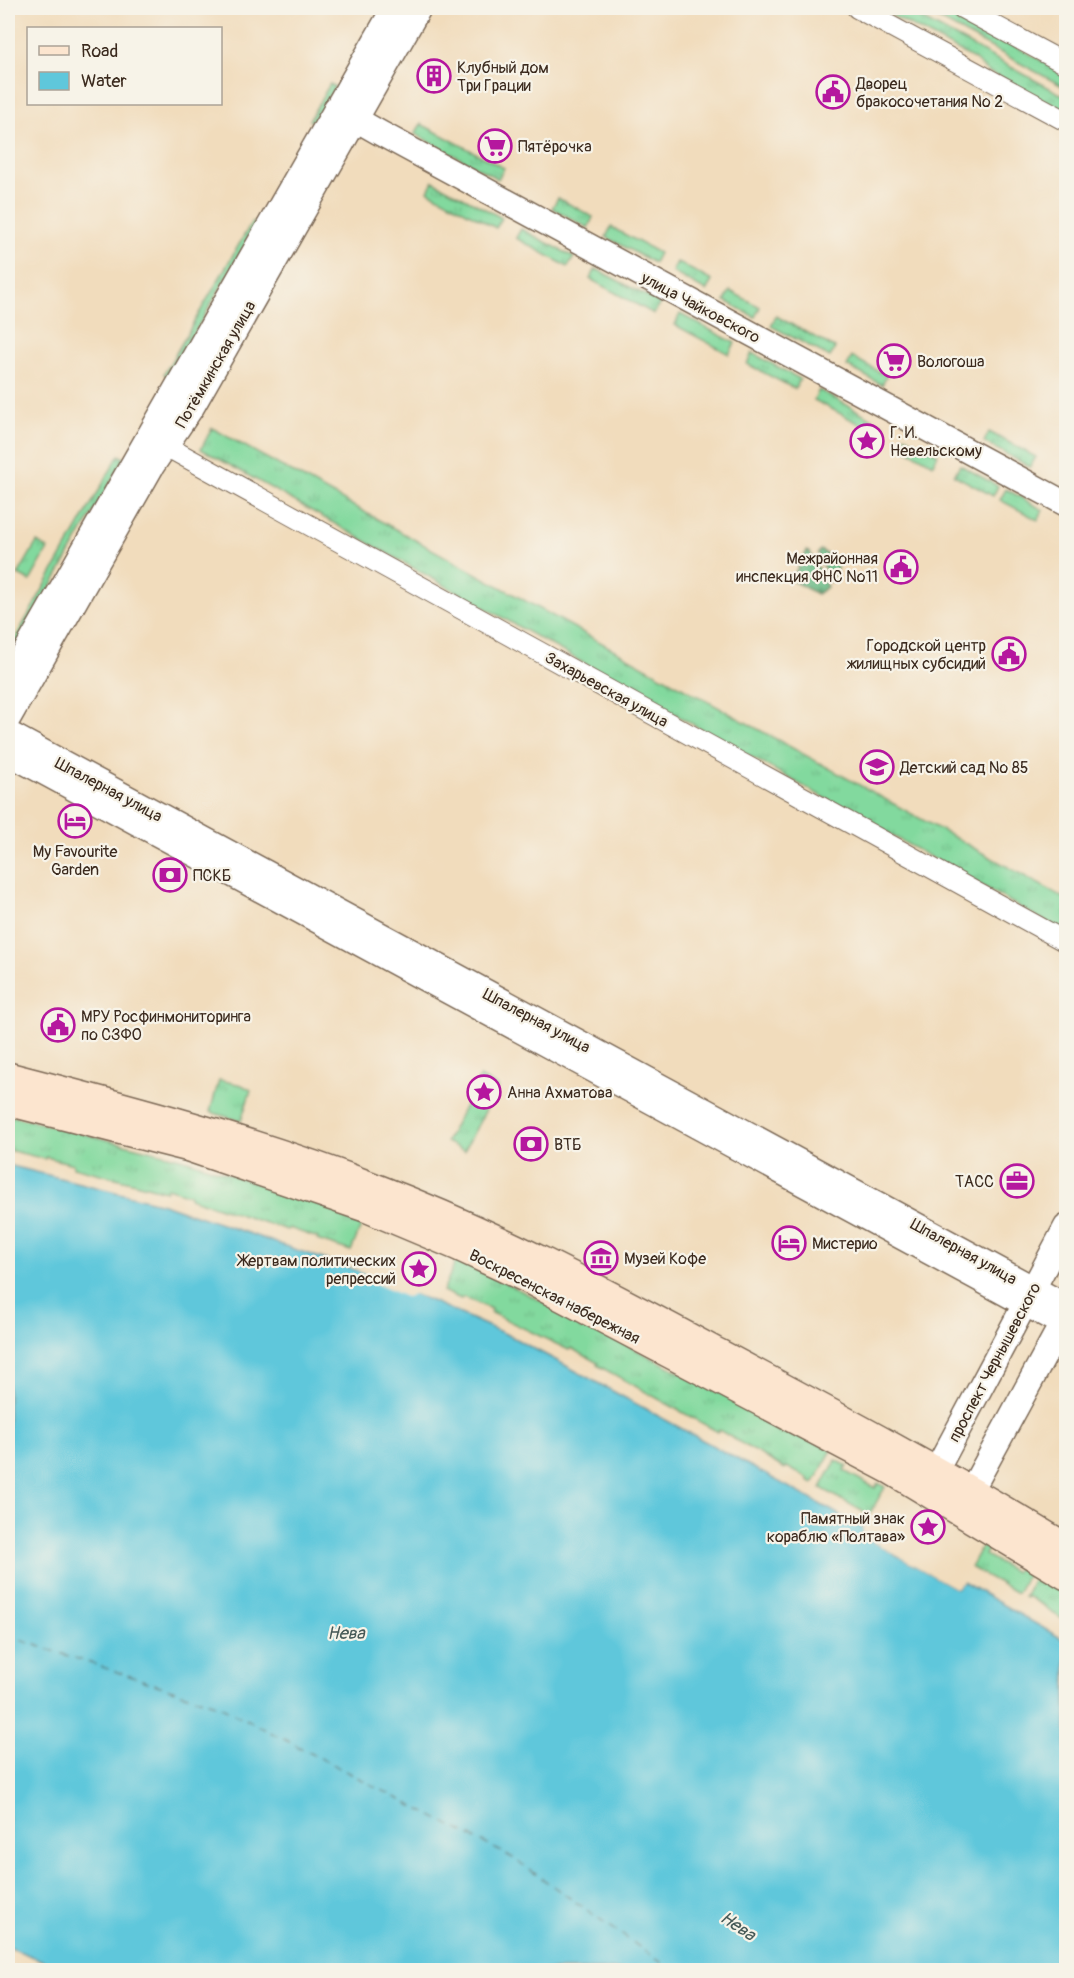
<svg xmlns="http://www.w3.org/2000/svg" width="1074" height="1978" viewBox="0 0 1074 1978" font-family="Pangolin,sans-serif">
<defs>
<pattern id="grass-tufts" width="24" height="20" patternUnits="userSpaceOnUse" patternTransform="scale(1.5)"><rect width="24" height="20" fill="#82d99e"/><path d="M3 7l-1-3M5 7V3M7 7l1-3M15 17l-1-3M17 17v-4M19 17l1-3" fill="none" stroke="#71ba88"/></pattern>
<pattern id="forest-firs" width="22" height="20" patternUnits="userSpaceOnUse" patternTransform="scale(1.5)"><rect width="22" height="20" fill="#69b985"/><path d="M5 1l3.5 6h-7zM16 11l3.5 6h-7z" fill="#58976c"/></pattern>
</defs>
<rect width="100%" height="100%" fill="#f7f3e8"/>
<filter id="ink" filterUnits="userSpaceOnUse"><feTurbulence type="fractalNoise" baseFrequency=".0167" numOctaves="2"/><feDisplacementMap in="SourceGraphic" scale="12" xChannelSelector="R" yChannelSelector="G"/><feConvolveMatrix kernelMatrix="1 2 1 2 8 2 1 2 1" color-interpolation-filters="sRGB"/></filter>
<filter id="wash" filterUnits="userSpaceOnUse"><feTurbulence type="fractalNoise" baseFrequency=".008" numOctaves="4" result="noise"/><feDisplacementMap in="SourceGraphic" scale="24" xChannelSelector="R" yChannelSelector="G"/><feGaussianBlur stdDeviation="1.35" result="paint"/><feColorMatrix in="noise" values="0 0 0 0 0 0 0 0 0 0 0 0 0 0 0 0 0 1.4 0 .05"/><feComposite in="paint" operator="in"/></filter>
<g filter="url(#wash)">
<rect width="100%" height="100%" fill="#f1dcbc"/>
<path fill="url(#grass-tufts)" stroke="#5e825e" stroke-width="1.5" d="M 878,8 L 902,8 L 1066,97 L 1066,113 L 987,71 L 974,59 Z
M 918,8 L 945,8 L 1066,74 L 1066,88 Z
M 330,84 L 335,87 L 314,123 L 309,120 Z
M 421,124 L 504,168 L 498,179 L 415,134 Z
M 433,181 L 502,218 L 496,228 L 428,191 Z
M 558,198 L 593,217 L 588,228 L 552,208 Z
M 252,222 L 257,224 L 169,377 L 164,374 Z
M 611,227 L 659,253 L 654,263 L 606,237 Z
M 521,229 L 574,257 L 568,267 L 516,238 Z
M 677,262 L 712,281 L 706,291 L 672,272 Z
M 596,269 L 660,303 L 654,314 L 590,279 Z
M 730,291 L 760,307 L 755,317 L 725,301 Z
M 680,314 L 735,343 L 729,354 L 675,325 Z
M 776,316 L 835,348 L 830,357 L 771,326 Z
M 752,353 L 800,379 L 795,389 L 747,364 Z
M 852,357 L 887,376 L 882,385 L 847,366 Z
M 819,390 L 884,425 L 879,434 L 814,400 Z
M 212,428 L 1066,899 L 1066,933 L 201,449 Z
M 989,432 L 1036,457 L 1030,467 L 984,442 Z
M 905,436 L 938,454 L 933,464 L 899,445 Z
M 119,455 L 124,458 L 8,663 L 8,651 Z
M 960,465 L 998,486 L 993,496 L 954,475 Z
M 1006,489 L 1043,510 L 1038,520 L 1000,500 Z
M 37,542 L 48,549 L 30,581 L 18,575 Z
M 480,1077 L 498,1087 L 464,1151 L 446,1142 Z
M 219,1080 L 242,1085 L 251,1090 L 241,1121 L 210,1112 Z
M 8,1115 L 184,1159 L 364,1219 L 351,1251 L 317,1240 L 318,1238 L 289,1228 L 287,1230 L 190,1198 L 190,1195 L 167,1188 L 166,1191 L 73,1167 L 73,1164 L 46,1157 L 45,1159 L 8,1150 Z
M 457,1258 L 832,1450 L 813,1484 L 808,1481 L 809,1479 L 787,1467 L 785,1469 L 719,1430 L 718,1432 L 597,1365 L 598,1363 L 571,1348 L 569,1350 L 490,1312 L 491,1309 L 463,1297 L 461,1299 L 443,1291 Z
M 836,1460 L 847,1466 L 844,1471 L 875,1488 L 878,1483 L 885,1487 L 869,1515 L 821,1488 Z
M 982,1545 L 988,1549 L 985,1555 L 1015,1572 L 1018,1568 L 1028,1573 L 1017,1593 L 970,1567 Z
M 1038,1570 L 1066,1588 L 1066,1621 L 1046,1609 L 1046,1607 L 1027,1596 L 1026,1598 L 1024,1597 Z"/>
<path fill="url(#forest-firs)" stroke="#527252" stroke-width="1.5" d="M 820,550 L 840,561 L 830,582 L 818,554 Z
M 807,551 L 810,552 L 827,587 L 817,594 L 791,580 Z"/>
<path fill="#5fc7db" stroke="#4d787c" stroke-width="1.5" d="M 8,1165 L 163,1204 L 358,1271 L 422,1297 L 510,1336 L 561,1363 L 862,1527 L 864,1537 L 953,1587 L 956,1588 L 963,1582 L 1066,1641 L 1066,1970 L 67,1970 L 8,1947 Z"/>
<path fill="#f1dcbc" d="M 359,1268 L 423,1294 L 422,1297 L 414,1294 L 406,1297 L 369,1281 L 367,1275 L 358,1271 Z
M 862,1527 L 865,1528 L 865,1535 L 954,1584 L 960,1581 L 963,1582 L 955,1588 L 953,1587 L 864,1537 Z"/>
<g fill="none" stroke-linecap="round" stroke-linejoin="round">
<path stroke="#465957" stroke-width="1.5" stroke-dasharray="8 6" stroke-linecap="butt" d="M 8,1636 L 218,1705 L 513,1858 L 672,1970"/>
</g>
</g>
<g filter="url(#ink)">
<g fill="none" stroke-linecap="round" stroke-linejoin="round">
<defs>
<path id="minor" d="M 857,8 L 1066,121
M 962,8 L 1066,64
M 153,439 L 1066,942"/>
<path id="tertiary" d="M 336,108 L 380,133 L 1066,504
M 8,682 L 394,8
M 8,719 L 152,466 L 192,407 L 419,8
M 8,733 L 1066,1306
M 8,753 L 1066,1326
M 937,1489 L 936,1471 L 1066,1227
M 971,1491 L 1066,1316"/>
<path id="secondary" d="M 8,1076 C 132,1108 257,1141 377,1188 C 496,1233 607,1293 719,1353 C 836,1415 953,1478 1066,1547
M 8,1102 L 189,1148 L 368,1209 L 456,1246 L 527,1279 L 890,1470 L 1066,1576"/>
</defs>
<use href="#minor" stroke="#7b6855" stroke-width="22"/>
<use href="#tertiary" stroke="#7b6855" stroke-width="27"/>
<use href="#secondary" stroke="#7b6855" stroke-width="30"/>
<use href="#minor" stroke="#fff" stroke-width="20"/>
<use href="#tertiary" stroke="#fff" stroke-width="24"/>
<use href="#secondary" stroke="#fce5cf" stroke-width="27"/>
</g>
</g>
<defs>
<symbol id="building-ring" viewBox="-11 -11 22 22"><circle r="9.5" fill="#f7f3e8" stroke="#b5179e" stroke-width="1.5"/><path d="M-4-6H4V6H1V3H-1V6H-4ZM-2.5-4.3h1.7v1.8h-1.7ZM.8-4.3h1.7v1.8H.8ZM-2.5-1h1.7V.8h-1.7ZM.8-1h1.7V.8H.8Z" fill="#b5179e"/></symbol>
<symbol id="civic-ring" viewBox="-11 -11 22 22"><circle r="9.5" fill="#f7f3e8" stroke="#b5179e" stroke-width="1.5"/><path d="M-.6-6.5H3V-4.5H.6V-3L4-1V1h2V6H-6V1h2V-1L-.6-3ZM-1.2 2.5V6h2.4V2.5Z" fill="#b5179e"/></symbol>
<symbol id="supermarket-ring" viewBox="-11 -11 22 22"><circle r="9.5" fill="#f7f3e8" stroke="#b5179e" stroke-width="1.5"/><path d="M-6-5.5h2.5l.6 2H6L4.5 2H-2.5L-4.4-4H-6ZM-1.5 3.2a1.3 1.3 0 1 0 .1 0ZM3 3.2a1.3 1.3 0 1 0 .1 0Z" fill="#b5179e"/></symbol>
<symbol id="sight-ring" viewBox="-11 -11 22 22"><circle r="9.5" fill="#f7f3e8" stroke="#b5179e" stroke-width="1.5"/><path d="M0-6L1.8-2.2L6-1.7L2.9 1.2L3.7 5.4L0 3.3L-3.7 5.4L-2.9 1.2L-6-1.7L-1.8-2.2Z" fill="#b5179e"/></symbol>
<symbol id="school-ring" viewBox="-11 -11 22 22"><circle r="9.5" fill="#f7f3e8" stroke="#b5179e" stroke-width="1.5"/><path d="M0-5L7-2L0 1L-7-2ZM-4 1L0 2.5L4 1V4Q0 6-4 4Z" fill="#b5179e"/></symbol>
<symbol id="hotel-ring" viewBox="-11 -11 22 22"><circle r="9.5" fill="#f7f3e8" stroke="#b5179e" stroke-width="1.5"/><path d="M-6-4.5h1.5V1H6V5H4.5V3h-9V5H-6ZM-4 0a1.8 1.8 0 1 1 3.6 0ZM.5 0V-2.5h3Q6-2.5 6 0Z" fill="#b5179e"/></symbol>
<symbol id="bank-ring" viewBox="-11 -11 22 22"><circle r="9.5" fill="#f7f3e8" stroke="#b5179e" stroke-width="1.5"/><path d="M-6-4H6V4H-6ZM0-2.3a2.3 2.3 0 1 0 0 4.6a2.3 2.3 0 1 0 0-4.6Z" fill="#b5179e"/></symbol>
<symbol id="office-ring" viewBox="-11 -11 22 22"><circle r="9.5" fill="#f7f3e8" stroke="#b5179e" stroke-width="1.5"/><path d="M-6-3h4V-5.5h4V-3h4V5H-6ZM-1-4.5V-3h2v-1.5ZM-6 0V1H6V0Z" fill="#b5179e"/></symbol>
<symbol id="museum-ring" viewBox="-11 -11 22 22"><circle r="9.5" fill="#f7f3e8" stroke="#b5179e" stroke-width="1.5"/><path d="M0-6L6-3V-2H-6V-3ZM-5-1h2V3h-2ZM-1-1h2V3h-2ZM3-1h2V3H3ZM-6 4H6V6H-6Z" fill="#b5179e"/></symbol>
</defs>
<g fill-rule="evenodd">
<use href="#building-ring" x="415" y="57" width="38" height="38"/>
<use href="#civic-ring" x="814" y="73" width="38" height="38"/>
<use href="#supermarket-ring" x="476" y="127" width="38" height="38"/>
<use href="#supermarket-ring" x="875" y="342" width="38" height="38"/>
<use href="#sight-ring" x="848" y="422" width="38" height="38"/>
<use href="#civic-ring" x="882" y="548" width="38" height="38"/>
<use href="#civic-ring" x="990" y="635" width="38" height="38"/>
<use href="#school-ring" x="858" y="748" width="38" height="38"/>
<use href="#hotel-ring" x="56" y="802" width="38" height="38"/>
<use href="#bank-ring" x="151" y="856" width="38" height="38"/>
<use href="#civic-ring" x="39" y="1006" width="38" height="38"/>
<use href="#sight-ring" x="465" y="1073" width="38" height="38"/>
<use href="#bank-ring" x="512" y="1125" width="38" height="38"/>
<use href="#office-ring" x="998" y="1162" width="38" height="38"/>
<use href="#hotel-ring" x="770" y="1224" width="38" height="38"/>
<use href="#museum-ring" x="582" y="1239" width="38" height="38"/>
<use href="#sight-ring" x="400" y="1250" width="38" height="38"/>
<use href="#sight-ring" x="909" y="1508" width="38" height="38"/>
</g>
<g text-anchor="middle" stroke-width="4.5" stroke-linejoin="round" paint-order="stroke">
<g font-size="16" fill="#3b2a1e" stroke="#f7f3e8" text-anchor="start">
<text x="457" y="73">Клубный дом<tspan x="457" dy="18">Три Грации</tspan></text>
<text x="856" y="89">Дворец<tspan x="856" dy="18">бракосочетания № 2</tspan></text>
<text x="518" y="152">Пятёрочка</text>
<text x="917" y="367">Вологоша</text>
<text x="890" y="438">Г. И.<tspan x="890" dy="18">Невельскому</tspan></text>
<text x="878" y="564" text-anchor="end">Межрайонная<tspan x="878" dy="18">инспекция ФНС №11</tspan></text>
<text x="986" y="651" text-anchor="end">Городской центр<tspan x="986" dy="18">жилищных субсидий</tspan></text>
<text x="900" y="773">Детский сад № 85</text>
<text x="75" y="857" text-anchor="middle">My Favourite<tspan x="75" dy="18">Garden</tspan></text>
<text x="193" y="881">ПСКБ</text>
<text x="81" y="1022">МРУ Росфинмониторинга<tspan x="81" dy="18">по СЗФО</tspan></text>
<text x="507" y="1098">Анна Ахматова</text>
<text x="554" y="1150">ВТБ</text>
<text x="994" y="1187" text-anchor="end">ТАСС</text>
<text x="812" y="1249">Мистерио</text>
<text x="624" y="1264">Музей Кофе</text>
<text x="396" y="1266" text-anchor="end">Жертвам политических<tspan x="396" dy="18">репрессий</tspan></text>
<text x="905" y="1524" text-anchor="end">Памятный знак<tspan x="905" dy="18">кораблю «Полтава»</tspan></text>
</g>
<g font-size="16" fill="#3b2a1e" stroke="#f7f3e8">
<text transform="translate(701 307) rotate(28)" y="6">улица Чайковского</text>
<text transform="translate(215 364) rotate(-60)" y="6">Потёмкинская улица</text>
<text transform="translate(607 689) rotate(29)" y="6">Захарьевская улица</text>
<text transform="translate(109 789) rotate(28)" y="6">Шпалерная улица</text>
<text transform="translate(537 1020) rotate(28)" y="6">Шпалерная улица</text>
<text transform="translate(964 1251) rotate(29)" y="6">Шпалерная улица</text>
<text transform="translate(555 1296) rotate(27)" y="6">Воскресенская набережная</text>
<text transform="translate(994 1362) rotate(-62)" y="6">проспект Чернышевского</text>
</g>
<g font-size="18" font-style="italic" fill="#465957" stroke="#f7f3e8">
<text x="346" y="1639">Нева</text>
<text transform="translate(738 1926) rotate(34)" y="6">Нева</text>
</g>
</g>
<rect width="1074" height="1978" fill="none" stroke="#f7f3e8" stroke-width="30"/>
<rect x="27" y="27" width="195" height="78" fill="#f7f3e8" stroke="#aca397" stroke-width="1.5"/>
<rect x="39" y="46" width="30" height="9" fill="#fce5cf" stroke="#aca397" stroke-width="1.5"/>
<text x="81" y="57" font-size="18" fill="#3b2a1e">Road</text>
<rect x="39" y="72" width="30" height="18" fill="#5fc7db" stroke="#aca397" stroke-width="1.5"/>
<text x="81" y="87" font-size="18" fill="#3b2a1e">Water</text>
</svg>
